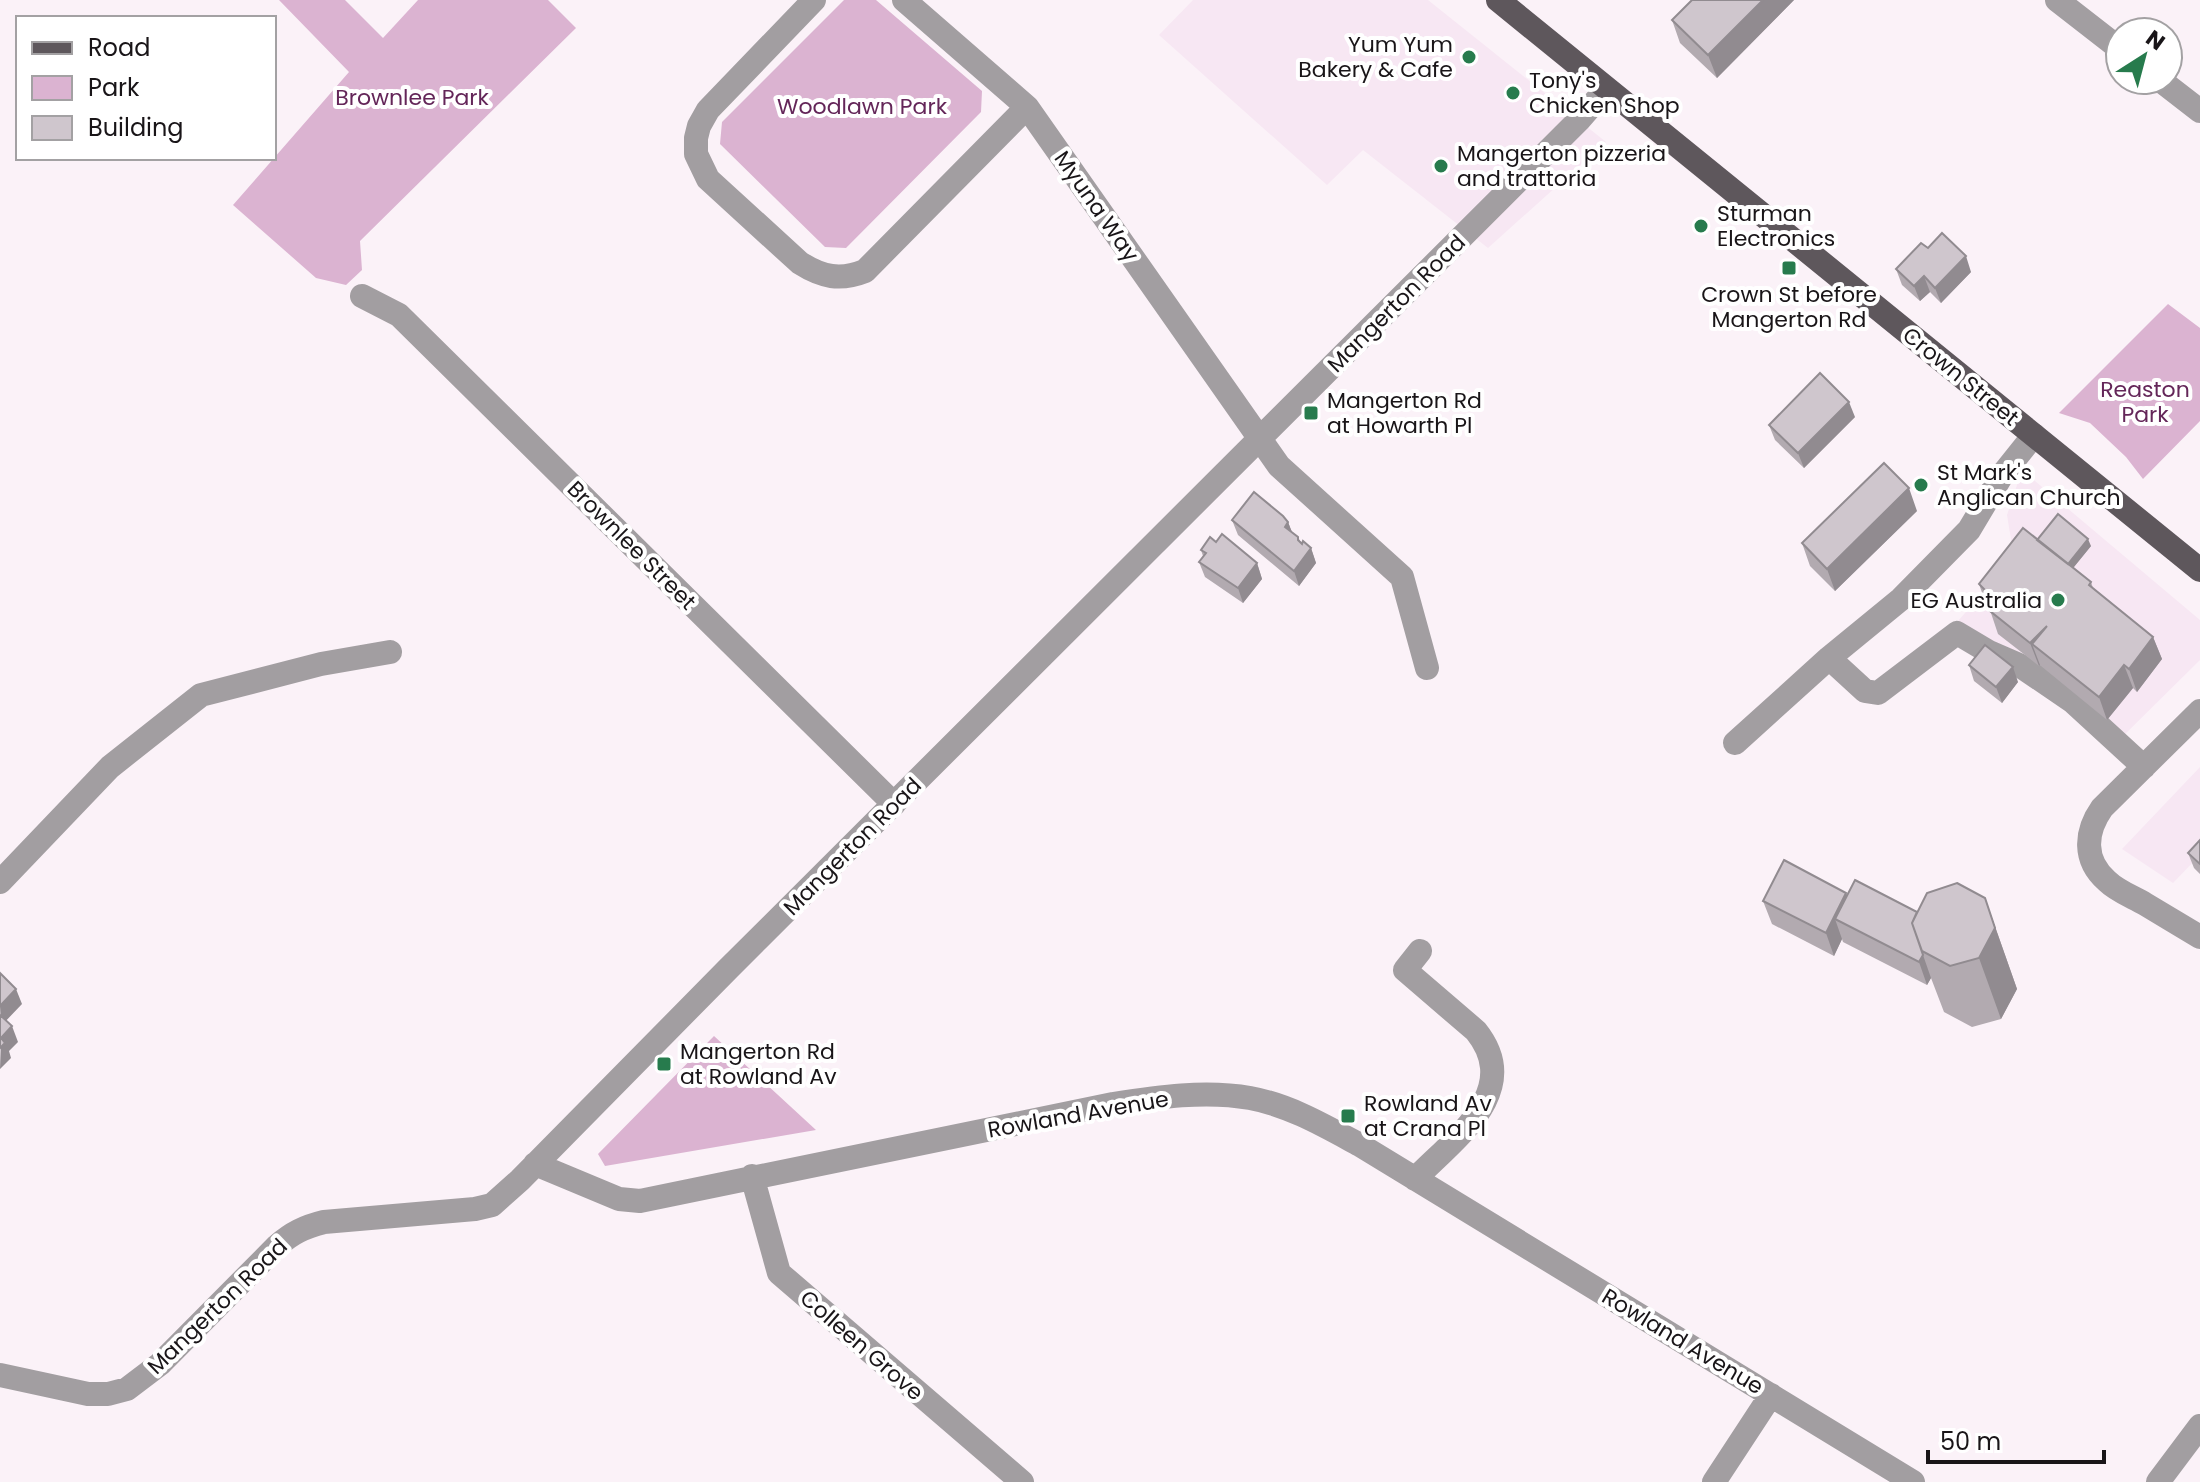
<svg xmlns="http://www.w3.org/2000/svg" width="2200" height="1482" viewBox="0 0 2200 1482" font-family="Poppins,sans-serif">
<rect width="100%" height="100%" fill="#fbf2f8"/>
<path fill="#f7e7f3" d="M 1193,0 L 1428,0 L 1606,142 L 1488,248 L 1363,150 L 1327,185 L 1159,35 Z
M 2022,470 L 2200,620 L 2200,660 L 2113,746 L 1957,622 L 2014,558 L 2007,515 Z
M 2200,767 L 2200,855 L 2173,883 L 2122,849 Z"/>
<path fill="#dbb3d1" d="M 279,0 L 345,0 L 383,38 L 418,0 L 548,0 L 576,28 L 360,241 L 362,270 L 346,285 L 316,278 L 233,205 L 349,72 Z
M 844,0 L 876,0 L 982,91 L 981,112 L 846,248 L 825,247 L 720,144 L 722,122 Z
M 2168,304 L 2200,328 L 2200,421 L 2143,479 L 2126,457 L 2090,423 L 2059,413 Z
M 714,1036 L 816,1130 L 605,1166 L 598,1154 Z"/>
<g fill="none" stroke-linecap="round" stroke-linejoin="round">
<path stroke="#a29ea1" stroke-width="24" d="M 814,0 L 708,110 L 699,126 L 696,138 L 696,154 L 708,179 L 800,263 C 822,277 840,281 865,271 L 1027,107
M 904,0 L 1027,107 L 1279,466 L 1402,577 L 1427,668
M 2057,0 L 2120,49
M 2160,80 L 2200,111
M 362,296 L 399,315 L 894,804
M 1829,658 L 1865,691 L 1878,693 L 1957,633 L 1989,652 L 2019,665 L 2072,701 L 2144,767
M 2200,711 L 2102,808 C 2085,832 2083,860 2107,881 C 2117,891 2133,897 2145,904 C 2163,915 2182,926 2200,937
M 1735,743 L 1829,658 L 1901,599 L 1969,530 L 2002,475 L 2034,435
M 0,882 L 110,767 L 201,695 L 321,664 L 390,652
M 535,1164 L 619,1199 L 640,1201 L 1113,1104 C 1158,1097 1205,1090 1250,1098 C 1289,1105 1325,1126 1360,1145 L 1913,1482
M 752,1176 L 779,1273 L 1022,1482
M 1415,1179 C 1454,1139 1524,1091 1476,1031 L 1405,970 L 1420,951
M 0,1375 L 88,1394 L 108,1394 L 127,1389 L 160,1364 L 277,1246 C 292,1233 304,1227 324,1222 L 475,1209 L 492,1205 L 520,1180 L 728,969 L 1580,119 L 1606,89
M 1714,1482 L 1771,1395
M 2158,1482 L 2200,1426"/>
<path stroke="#5e575c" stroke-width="24" d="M 1498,0 L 2200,570"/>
</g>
<path fill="#b2aab0" d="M 1692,0 L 1794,0 L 1717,78 L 1680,43 L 1672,20 Z
M 1928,248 L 1971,272 L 1941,303 L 1930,292 L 1920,301 L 1902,285 L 1896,269 Z
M 1855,417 L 1804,468 L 1775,440 L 1769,425 Z
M 1917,511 L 1835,591 L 1810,566 L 1802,543 Z
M 1232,520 L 1288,522 L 1292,533 L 1298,537 L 1300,541 L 1311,548 L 1316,563 L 1299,586 L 1238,535 Z
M 2037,540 L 2091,546 L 2073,568 L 2091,582 L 2093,588 L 2153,637 L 2162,659 L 2137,692 L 2133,688 L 2107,720 L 2041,666 L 2040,665 L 2039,666 L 1998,634 L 1990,610 L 1987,607 L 1979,584 Z
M 1216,542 L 1257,563 L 1262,579 L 1243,603 L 1205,577 L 1199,562 L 1203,556 L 1201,550 Z
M 1969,665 L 2018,682 L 2002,703 L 1974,681 Z
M 2200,840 L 2200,874 L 2194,868 L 2188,853 Z
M 1847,895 L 1917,912 L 1985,898 L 2017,989 L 2001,1019 L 1972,1027 L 1944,1012 L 1931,978 L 1927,985 L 1843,942 L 1842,939 L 1834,956 L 1772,924 L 1763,901 Z"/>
<path fill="#918b90" d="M 1763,0 L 1794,0 L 1717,78 L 1708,55 Z
M 1966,256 L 1971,272 L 1941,303 L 1935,288 Z
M 1924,276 L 1930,292 L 1920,301 L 1914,286 Z
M 1849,402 L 1855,417 L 1804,468 L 1798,453 Z
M 1909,488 L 1917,511 L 1835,591 L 1827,569 Z
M 1288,522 L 1294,537 L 1285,527 Z
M 2088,539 L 2091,546 L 2065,578 L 2062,570 Z
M 1311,548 L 1316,563 L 1299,586 L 1294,571 Z
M 1257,563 L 1262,579 L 1243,603 L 1238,588 Z
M 2047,626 L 2032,644 L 2040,665 L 2039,666 L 2030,643 Z
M 2153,637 L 2162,659 L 2137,692 L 2129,669 Z
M 2124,665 L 2133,688 L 2107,720 L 2099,697 Z
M 2013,667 L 2018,682 L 2002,703 L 1996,687 Z
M 1846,893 L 1855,916 L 1835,919 L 1842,939 L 1834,956 L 1826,933 Z
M 1985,898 L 2017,989 L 2001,1019 L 1979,958 Z
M 1923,955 L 1931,978 L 1927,985 L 1919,962 Z
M 16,989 L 22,1004 L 1,1026 L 0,1006 Z
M 12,1026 L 18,1042 L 9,1051 L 11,1058 L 0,1069 L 1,1038 Z"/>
<path fill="#cfc6cd" stroke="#918b90" stroke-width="2" d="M 1692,0 L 1763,0 L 1708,55 L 1672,20 Z
M 1942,233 L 1966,256 L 1935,288 L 1924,276 L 1914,286 L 1896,269 L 1921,243 L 1928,248 Z
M 1820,373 L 1849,402 L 1798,453 L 1769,425 Z
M 1884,463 L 1909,488 L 1827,569 L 1802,543 Z
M 1254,492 L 1283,516 L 1288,522 L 1285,527 L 1298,537 L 1298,540 L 1302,544 L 1303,541 L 1311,548 L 1294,571 L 1232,520 Z
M 2058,514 L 2088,539 L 2068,564 L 2037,540 Z
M 2023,528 L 2091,582 L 2089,585 L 2153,637 L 2129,669 L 2124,665 L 2099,697 L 2032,644 L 2047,626 L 2030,643 L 1990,611 L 1997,602 L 1979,584 Z
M 1222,534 L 1257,563 L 1238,588 L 1199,562 L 1206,553 L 1201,550 L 1210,537 L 1216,542 Z
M 1985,645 L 2013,667 L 1996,687 L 1969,665 Z
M 2200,840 L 2200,864 L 2188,853 Z
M 1784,860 L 1846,893 L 1826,933 L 1763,901 Z
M 1855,880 L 1917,912 L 1912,923 L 1923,955 L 1919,962 L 1835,919 Z
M 1957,883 L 1985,898 L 1995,928 L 1979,958 L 1950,966 L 1922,951 L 1912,923 L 1927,893 Z
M 0,973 L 16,989 L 0,1006 Z
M 0,1015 L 12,1026 L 1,1038 L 5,1043 L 0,1048 Z"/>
<g fill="#277b4d" stroke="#fff" stroke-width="3">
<circle cx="1469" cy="57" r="8"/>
<circle cx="1513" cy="93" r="8"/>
<circle cx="1441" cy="166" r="8"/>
<circle cx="1701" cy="226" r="8"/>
<rect x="1781" y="260" width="16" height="16" rx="4"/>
<rect x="1303" y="405" width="16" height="16" rx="4"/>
<circle cx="1921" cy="485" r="8"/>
<circle cx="2058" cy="600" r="8"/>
<rect x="656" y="1056" width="16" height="16" rx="4"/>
<rect x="1340" y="1108" width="16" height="16" rx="4"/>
</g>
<g text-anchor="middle" stroke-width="8" stroke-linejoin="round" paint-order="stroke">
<g font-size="22" fill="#191518" stroke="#fff" text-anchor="start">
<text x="1453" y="52" text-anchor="end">Yum Yum<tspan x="1453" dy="25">Bakery &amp; Cafe</tspan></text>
<text x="1529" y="88">Tony's<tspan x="1529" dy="25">Chicken Shop</tspan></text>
<text x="1457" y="161">Mangerton pizzeria<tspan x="1457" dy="25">and trattoria</tspan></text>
<text x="1717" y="221">Sturman<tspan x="1717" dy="25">Electronics</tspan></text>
<text x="1789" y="302" text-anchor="middle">Crown St before<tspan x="1789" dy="25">Mangerton Rd</tspan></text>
<text x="1327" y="408">Mangerton Rd<tspan x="1327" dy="25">at Howarth Pl</tspan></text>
<text x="1937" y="480">St Mark's<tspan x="1937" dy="25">Anglican Church</tspan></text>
<text x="2042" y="608" text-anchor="end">EG Australia</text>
<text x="680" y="1059">Mangerton Rd<tspan x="680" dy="25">at Rowland Av</tspan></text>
<text x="1364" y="1111">Rowland Av<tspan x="1364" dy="25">at Crana Pl</tspan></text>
</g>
<g font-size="22" fill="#642659" stroke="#fff">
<text x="412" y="105">Brownlee Park</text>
<text x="862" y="114">Woodlawn Park</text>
<text x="2145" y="397">Reaston<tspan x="2145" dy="25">Park</tspan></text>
</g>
<g font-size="22" fill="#191518" stroke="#fff">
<text transform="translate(1097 206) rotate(55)" y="8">Myuna Way</text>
<text transform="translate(1396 303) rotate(-45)" y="8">Mangerton Road</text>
<text transform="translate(1961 376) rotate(39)" y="8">Crown Street</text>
<text transform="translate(632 545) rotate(45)" y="8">Brownlee Street</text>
<text transform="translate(852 846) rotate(-45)" y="8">Mangerton Road</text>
<text transform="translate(1078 1114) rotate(-10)" y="8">Rowland Avenue</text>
<text transform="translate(217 1306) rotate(-44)" y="8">Mangerton Road</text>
<text transform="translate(1683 1341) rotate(31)" y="8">Rowland Avenue</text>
<text transform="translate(862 1345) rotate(41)" y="8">Colleen Grove</text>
</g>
</g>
<rect x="16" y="16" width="260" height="144" fill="#ffffff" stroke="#a3a1a3" stroke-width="2"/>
<rect x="32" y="42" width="40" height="12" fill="#5e575c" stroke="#a3a1a3" stroke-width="2"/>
<text x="88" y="56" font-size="24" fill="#191518">Road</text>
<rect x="32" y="76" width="40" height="24" fill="#dbb3d1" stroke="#a3a1a3" stroke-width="2"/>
<text x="88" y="96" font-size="24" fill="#191518">Park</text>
<rect x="32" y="116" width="40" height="24" fill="#cfc6cd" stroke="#a3a1a3" stroke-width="2"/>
<text x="88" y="136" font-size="24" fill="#191518">Building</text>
<g transform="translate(2144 56) rotate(36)"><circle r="38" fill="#ffffff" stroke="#a3a1a3" stroke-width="2"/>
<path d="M0-6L14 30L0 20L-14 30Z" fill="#277b4d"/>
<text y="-12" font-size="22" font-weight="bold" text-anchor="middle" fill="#191518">N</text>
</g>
<path d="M1928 1450v12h176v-12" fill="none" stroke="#191518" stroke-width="4"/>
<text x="1940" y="1450" font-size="24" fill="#191518" stroke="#ffffff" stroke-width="6" paint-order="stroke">50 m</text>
</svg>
